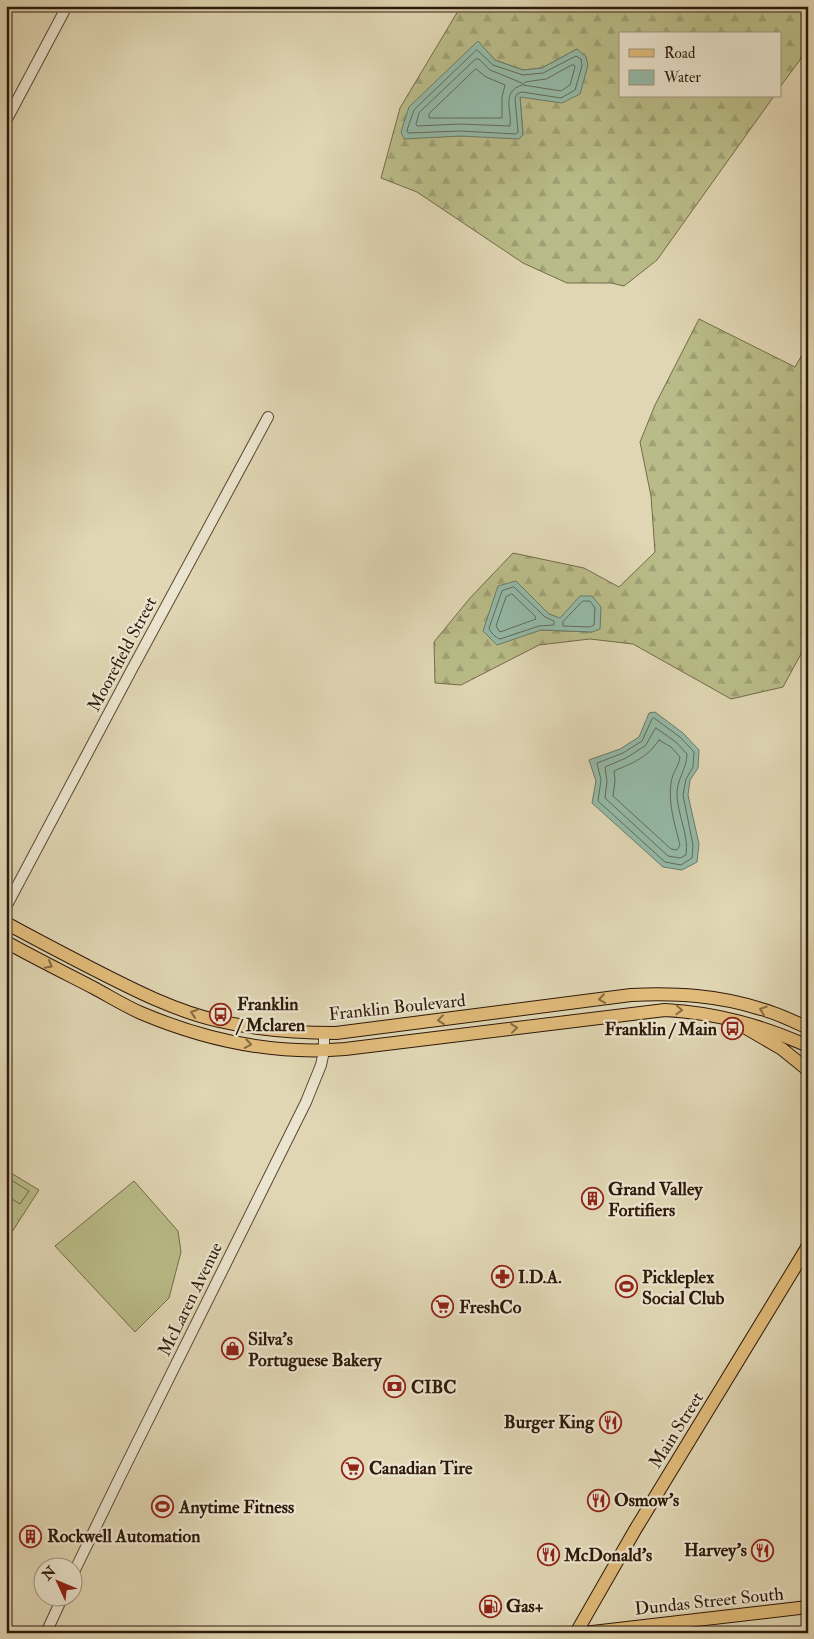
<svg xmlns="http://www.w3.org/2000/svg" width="814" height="1639" viewBox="0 0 814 1639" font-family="'IM FELL Double Pica',serif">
<defs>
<pattern id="forest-firs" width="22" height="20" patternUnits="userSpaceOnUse" patternTransform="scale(1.25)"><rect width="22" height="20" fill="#b9bc88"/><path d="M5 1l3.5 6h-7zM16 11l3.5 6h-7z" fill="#9fa174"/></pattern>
<pattern id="park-tufts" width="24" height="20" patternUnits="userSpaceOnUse" patternTransform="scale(1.25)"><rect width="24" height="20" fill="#b9bc88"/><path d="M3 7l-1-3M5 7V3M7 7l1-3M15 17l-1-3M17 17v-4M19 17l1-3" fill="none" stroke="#9fa174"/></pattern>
</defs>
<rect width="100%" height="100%" fill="#e0d6b3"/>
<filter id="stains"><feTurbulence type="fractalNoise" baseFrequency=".004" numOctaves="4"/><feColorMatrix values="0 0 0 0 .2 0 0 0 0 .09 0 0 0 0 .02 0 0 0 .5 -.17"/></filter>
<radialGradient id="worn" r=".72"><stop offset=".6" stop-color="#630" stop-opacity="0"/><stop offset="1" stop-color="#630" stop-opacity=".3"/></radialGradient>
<path fill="url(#forest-firs)" stroke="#746a49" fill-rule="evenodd" d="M 461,6 L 808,6 L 808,49 L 780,87 L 780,34 L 620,34 L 620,96 L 774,96 L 657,260 L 624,286 L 611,283 L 567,283 L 523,263 L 417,192 L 381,178 L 400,108 ZM 478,42 L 495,60 L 523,70 L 542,68 L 577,49 L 520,97 L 523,135 L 460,136 L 404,138 Z
M 699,319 L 795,367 L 808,345 L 808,595 L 804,602 L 808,641 L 783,687 L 731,699 L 633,644 L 590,639 L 539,645 L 461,685 L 435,683 L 434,642 L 470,598 L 513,553 L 584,568 L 619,587 L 655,552 L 651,496 L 640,442 L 655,405 ZM 516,582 L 549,614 L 592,632 L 541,630 Z"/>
<path fill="url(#park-tufts)" stroke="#746a49" d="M 6,1170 L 39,1190 L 10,1235 L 6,1233 Z"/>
<path fill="#b9bc88" stroke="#746a49" d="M 6,1177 L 29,1191 L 20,1204 L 6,1195 Z
M 134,1181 L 178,1231 L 181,1252 L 169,1298 L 135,1332 L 55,1246 Z"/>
<path fill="#94baa8" stroke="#6b7a69" d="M 478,41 L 495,60 L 523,70 L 542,68 L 577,49 L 586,57 L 588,65 L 580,94 L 562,103 L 520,97 L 523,135 L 519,139 L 460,136 L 404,139 L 401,132 L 409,107 Z
M 516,581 L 549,614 L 560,618 L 580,596 L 592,596 L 601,607 L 600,629 L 592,632 L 541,630 L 497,645 L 483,631 L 498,586 Z
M 655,712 L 683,733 L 699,750 L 698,768 L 690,780 L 688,795 L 699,844 L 697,862 L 682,870 L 663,867 L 592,803 L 596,781 L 589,760 L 620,749 L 639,737 L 649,713 Z"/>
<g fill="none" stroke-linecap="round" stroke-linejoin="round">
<path stroke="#616a59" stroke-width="1" d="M 477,50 L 493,65 L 523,75 L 543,73 L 576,56 L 581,59 L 582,66 L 575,90 L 561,98 L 522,92 L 517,94 L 515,98 L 518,132 L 516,134 L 460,131 L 408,133 L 407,130 L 414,110 Z
M 476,59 L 479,59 L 490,70 L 522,83 L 522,85 C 501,92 512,110 510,126 L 460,124 L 417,126 L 416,124 L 419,113 Z
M 572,65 L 574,65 L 575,67 L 570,85 L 561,91 L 523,85 L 525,82 L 546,79 Z
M 476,69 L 486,77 L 505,85 L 502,97 L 502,118 L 429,118 L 429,114 Z
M 514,587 L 545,617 L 554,621 L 554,625 L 539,626 L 500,639 C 496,638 490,632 489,628 L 502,591 Z
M 512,594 L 535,616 L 536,619 L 500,632 L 496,626 L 506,597 Z
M 583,601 L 590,601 L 595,608 L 594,625 L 590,627 L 563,626 L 563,622 Z
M 654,718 L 680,737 L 694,752 L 693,767 L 686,779 L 683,795 L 693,845 L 692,858 L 681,865 L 665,862 L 598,801 L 601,780 L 597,763 L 623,753 L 642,741 L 652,719 Z
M 656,728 L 676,742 L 687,754 C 687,769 676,780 677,796 C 678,816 689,835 686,855 L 680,858 L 668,856 L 605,798 L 607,781 L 605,767 L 626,758 L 645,746 Z
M 659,740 L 671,747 L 680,757 C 679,766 672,773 671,783 C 668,804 675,825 680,845 L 677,850 L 671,849 L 613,796 L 615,781 L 614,771 C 634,762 646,759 659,740 Z"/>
<defs>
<path id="minor" d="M 6,121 L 67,6
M 6,907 L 131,671 L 268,417
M 72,1576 L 120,1477 L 306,1102 L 321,1065 L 324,1051 L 324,1033
M 46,1633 L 63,1596"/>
<path id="major" d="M 6,923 C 35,939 64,954 93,969 C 134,990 175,1011 219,1021 C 258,1030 297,1033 336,1033 L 631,995 C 677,993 717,995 761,1009 C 777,1013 793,1021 808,1028
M 6,942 C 35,958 65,973 94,988 C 109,996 125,1006 141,1013 C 205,1040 276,1055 345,1049 L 665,1010 C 717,1013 760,1025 808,1046
M 746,1028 L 782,1049 L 808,1070
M 576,1633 L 635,1530 L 808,1246
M 584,1633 L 808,1607"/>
</defs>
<use href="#minor" stroke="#5a4834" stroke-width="12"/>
<use href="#major" stroke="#2e190a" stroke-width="14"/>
<use href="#minor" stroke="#ebe4ce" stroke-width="10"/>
<use href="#major" stroke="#e0bb7a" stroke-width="12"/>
</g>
<defs><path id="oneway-chevron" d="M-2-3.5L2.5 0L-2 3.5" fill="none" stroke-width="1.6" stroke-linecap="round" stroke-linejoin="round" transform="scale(1.25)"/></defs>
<g stroke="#876a42">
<use href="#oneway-chevron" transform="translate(49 965) rotate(28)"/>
<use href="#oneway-chevron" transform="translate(602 999) rotate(172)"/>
<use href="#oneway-chevron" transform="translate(679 1010) rotate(3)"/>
<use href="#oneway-chevron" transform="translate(763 1010) rotate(-161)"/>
<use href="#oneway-chevron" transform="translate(194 1013) rotate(-162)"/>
<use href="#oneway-chevron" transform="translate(441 1020) rotate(173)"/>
<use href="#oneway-chevron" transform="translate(514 1028) rotate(-7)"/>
<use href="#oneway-chevron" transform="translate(248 1044) rotate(10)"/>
</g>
<defs>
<symbol id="bus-ring" viewBox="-11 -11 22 22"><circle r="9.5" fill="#ebe4ce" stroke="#8f2418" stroke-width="1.5"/><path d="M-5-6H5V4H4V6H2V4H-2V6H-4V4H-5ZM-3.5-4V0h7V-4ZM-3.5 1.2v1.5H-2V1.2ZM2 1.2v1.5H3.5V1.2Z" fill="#8f2418"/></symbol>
<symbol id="building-ring" viewBox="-11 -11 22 22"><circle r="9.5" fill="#ebe4ce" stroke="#8f2418" stroke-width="1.5"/><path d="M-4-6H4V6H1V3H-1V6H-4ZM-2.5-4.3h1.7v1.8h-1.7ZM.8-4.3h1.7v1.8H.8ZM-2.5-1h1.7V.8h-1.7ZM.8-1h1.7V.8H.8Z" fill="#8f2418"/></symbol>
<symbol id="pharmacy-ring" viewBox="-11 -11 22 22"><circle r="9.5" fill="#ebe4ce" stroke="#8f2418" stroke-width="1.5"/><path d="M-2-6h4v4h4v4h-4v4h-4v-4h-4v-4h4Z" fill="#8f2418"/></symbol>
<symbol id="stadium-ring" viewBox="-11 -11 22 22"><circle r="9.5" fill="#ebe4ce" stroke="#8f2418" stroke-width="1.5"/><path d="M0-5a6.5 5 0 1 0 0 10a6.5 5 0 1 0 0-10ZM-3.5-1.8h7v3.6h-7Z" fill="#8f2418"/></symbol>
<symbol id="supermarket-ring" viewBox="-11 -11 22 22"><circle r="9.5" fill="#ebe4ce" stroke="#8f2418" stroke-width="1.5"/><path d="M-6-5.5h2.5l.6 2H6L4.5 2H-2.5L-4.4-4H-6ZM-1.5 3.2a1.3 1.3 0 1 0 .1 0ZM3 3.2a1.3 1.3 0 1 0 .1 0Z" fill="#8f2418"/></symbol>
<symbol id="shop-ring" viewBox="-11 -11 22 22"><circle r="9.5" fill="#ebe4ce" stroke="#8f2418" stroke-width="1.5"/><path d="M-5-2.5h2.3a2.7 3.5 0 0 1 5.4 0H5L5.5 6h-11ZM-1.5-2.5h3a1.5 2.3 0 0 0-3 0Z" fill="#8f2418"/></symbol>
<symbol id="bank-ring" viewBox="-11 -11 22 22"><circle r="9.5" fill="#ebe4ce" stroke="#8f2418" stroke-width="1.5"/><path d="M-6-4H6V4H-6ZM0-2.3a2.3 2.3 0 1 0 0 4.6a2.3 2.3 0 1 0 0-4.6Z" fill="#8f2418"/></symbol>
<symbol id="restaurant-ring" viewBox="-11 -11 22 22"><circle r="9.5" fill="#ebe4ce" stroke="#8f2418" stroke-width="1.5"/><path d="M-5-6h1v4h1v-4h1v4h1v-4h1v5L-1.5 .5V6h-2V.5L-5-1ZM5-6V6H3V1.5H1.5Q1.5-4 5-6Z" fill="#8f2418"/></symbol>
<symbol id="fuel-ring" viewBox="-11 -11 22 22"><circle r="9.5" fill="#ebe4ce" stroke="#8f2418" stroke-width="1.5"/><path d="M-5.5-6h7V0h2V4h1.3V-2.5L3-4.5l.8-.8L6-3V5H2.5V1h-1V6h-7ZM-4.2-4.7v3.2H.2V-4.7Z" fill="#8f2418"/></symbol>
</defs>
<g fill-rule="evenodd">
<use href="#bus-ring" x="208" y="1002" width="25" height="25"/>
<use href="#bus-ring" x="720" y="1016" width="25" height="25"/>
<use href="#building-ring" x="580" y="1186" width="25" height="25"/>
<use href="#pharmacy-ring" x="490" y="1264" width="25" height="25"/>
<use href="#stadium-ring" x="614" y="1274" width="25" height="25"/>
<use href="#supermarket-ring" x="430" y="1294" width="25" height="25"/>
<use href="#shop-ring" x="220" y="1336" width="25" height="25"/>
<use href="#bank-ring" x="382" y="1374" width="25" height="25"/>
<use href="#restaurant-ring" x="598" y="1410" width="25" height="25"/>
<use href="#supermarket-ring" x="340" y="1456" width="25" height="25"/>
<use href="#restaurant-ring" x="586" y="1488" width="25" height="25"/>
<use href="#stadium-ring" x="150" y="1494" width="25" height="25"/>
<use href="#building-ring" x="18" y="1524" width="25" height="25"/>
<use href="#restaurant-ring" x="750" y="1538" width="25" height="25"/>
<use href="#restaurant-ring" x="536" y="1542" width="25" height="25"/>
<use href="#fuel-ring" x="478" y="1594" width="25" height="25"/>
</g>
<g text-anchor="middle" stroke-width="4.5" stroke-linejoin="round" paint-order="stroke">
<g font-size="18" fill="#2e190a" stroke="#ebe4ce">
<text transform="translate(122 654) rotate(-62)" y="6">Moorefield Street</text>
<text transform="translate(397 1007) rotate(-6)" y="6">Franklin Boulevard</text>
<text transform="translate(190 1299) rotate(-64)" y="6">McLaren Avenue</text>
<text transform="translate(676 1430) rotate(-58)" y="6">Main Street</text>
<text transform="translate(709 1601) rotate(-6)" y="6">Dundas Street South</text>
</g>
<g font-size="18" font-weight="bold" fill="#2e190a" stroke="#ebe4ce" text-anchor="start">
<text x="237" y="1010">Franklin<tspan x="237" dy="21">/ Mclaren</tspan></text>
<text x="717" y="1035" text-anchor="end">Franklin / Main</text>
<text x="608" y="1195">Grand Valley<tspan x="608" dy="21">Fortifiers</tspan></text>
<text x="518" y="1283">I.D.A.</text>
<text x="642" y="1283">Pickleplex<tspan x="642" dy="21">Social Club</tspan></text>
<text x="459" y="1313">FreshCo</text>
<text x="248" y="1345">Silva's<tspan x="248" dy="21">Portuguese Bakery</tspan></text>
<text x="411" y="1393">CIBC</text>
<text x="594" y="1428" text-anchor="end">Burger King</text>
<text x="369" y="1474">Canadian Tire</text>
<text x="614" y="1506">Osmow's</text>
<text x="179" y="1513">Anytime Fitness</text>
<text x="47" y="1542">Rockwell Automation</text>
<text x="747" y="1556" text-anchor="end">Harvey's</text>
<text x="564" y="1561">McDonald's</text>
<text x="506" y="1612">Gas+</text>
</g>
</g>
<rect width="814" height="1639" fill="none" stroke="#e0d6b3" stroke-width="25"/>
<rect x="8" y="8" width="799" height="1624" fill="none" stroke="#2e190a" stroke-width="2.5"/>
<rect x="12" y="12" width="789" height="1614" fill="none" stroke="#2e190a"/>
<rect x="619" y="32" width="162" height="65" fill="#ebe4ce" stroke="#9f9380"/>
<rect x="629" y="49" width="25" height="8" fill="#e0bb7a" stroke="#9f9380"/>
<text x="664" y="58" font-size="15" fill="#2e190a">Road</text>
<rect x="629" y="70" width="25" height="15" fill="#94baa8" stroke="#9f9380"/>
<text x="664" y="82" font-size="15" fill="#2e190a">Water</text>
<g transform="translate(58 1582) rotate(314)"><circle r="24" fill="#ebe4ce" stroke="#9f9380"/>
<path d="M0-4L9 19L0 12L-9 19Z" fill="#8f2418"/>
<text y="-8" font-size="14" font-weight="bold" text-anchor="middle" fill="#2e190a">N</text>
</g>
<rect width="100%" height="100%" filter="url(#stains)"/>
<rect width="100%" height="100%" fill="url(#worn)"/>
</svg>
